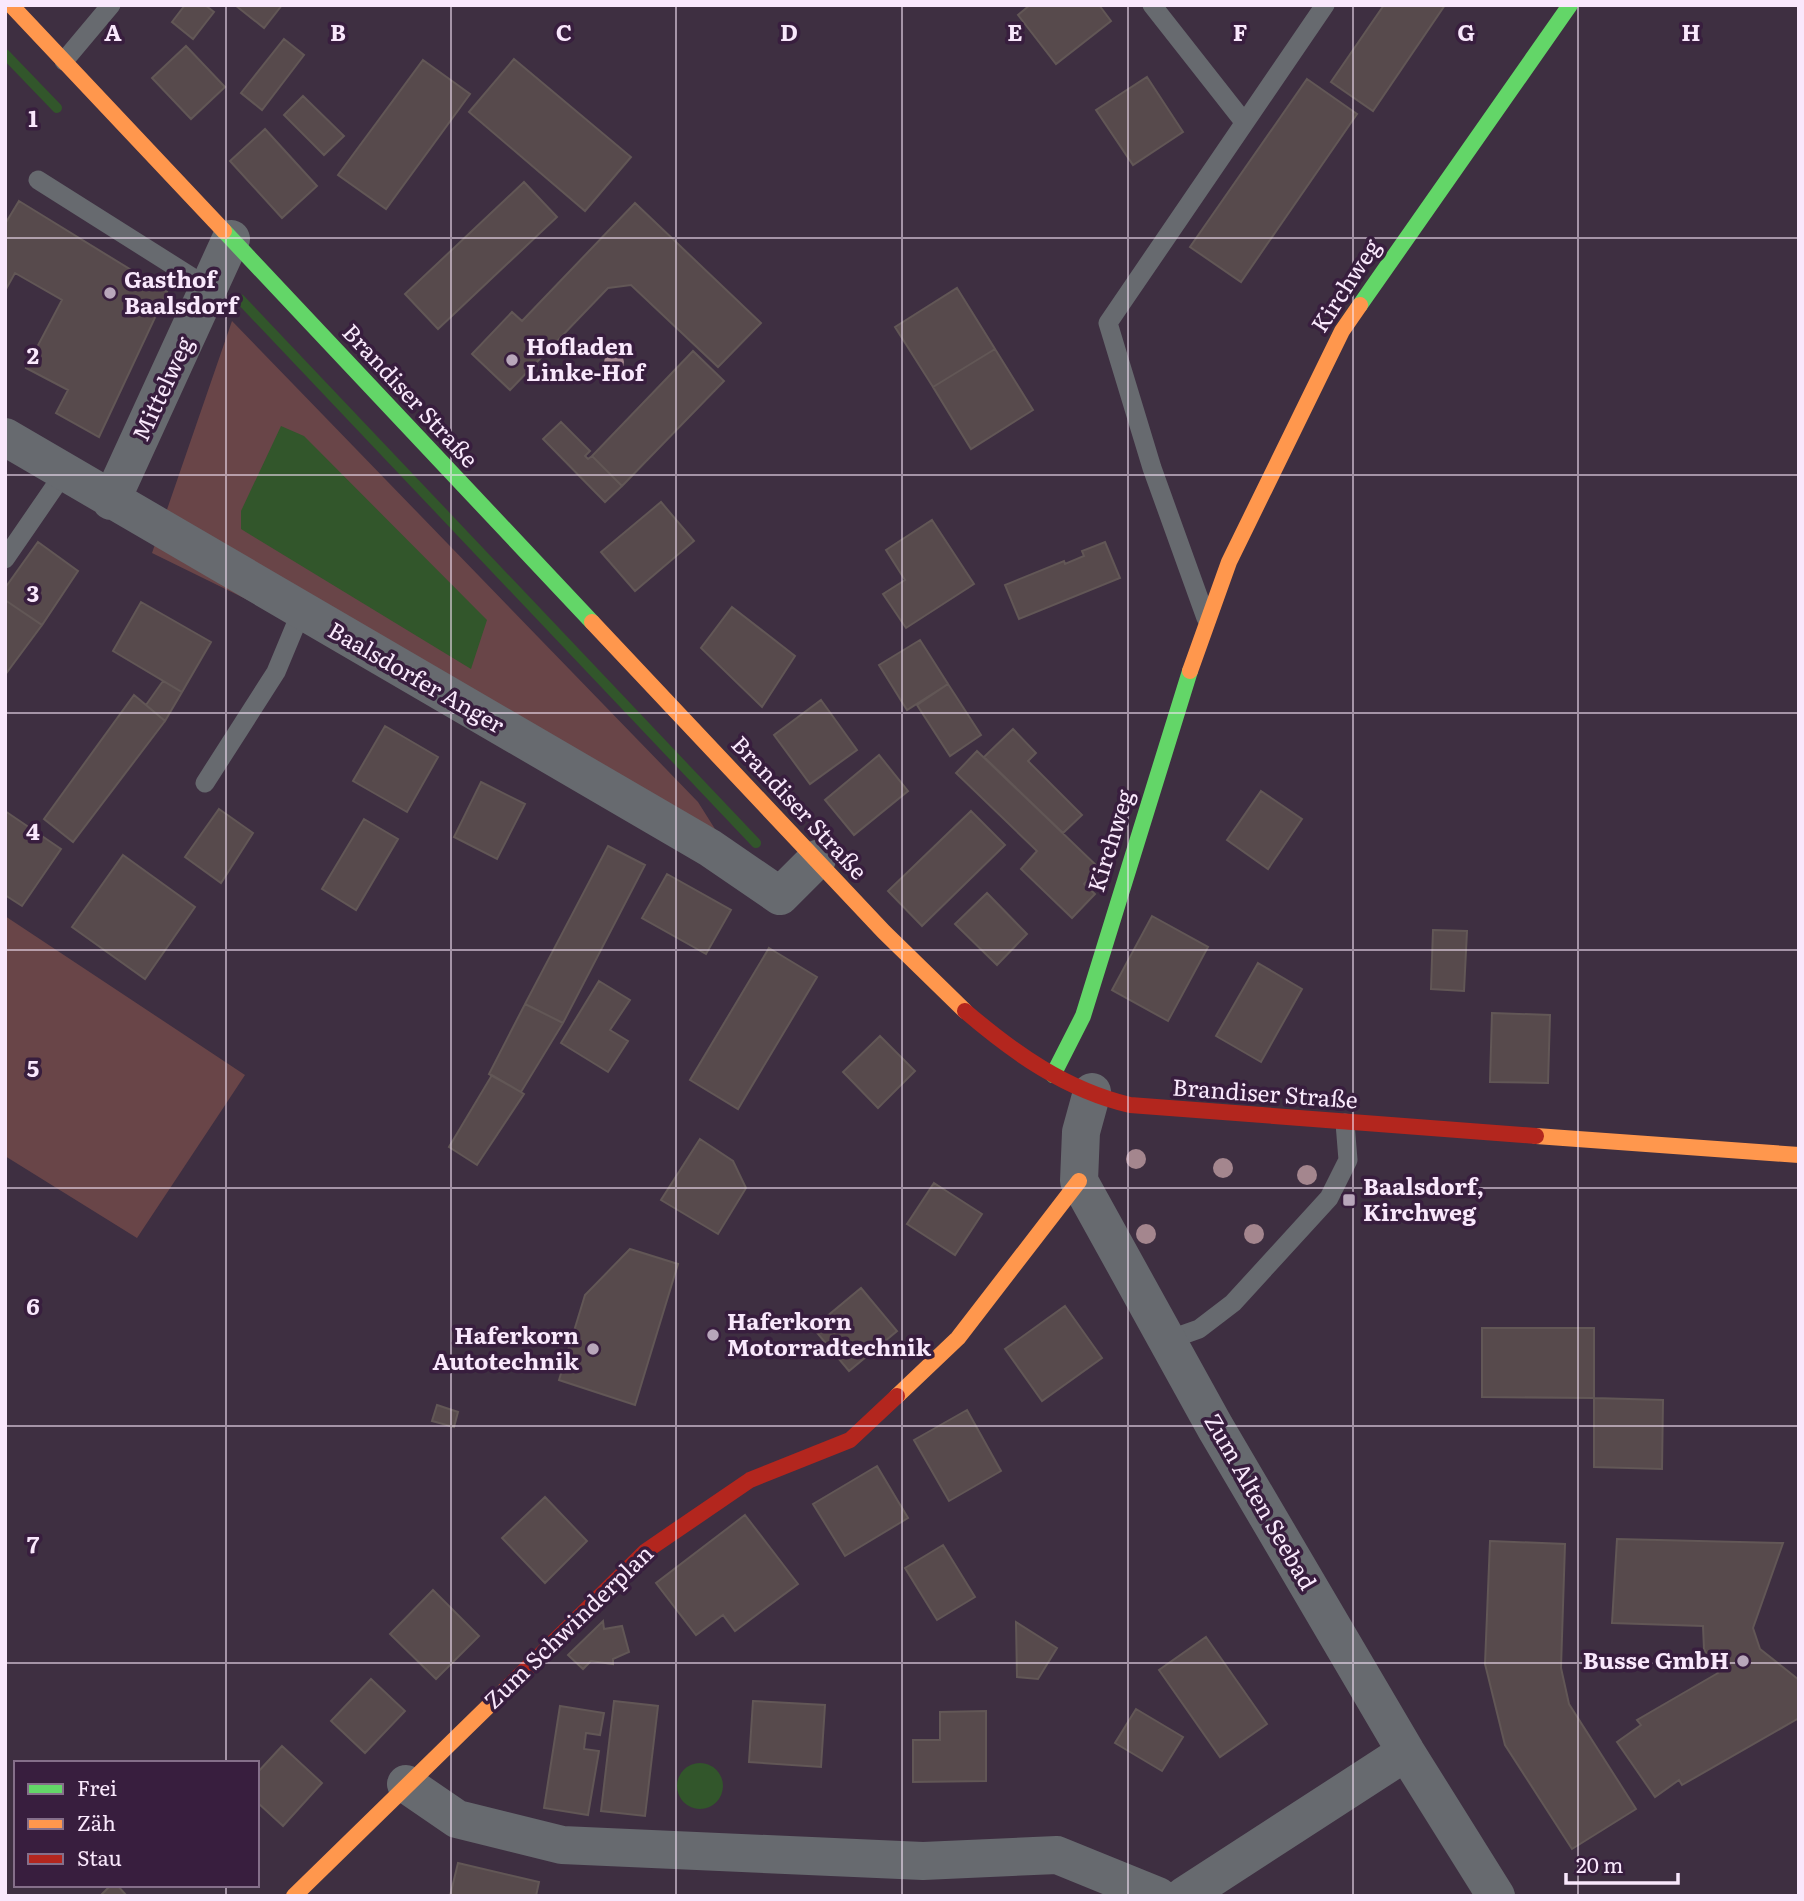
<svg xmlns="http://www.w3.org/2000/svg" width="1804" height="1901" viewBox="0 0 1804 1901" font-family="Literata,serif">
<rect width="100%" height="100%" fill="#3e2f41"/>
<path fill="#694548" d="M 232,321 L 698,802 L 715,829 L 152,553 Z
M 5,916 L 245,1075 L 137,1238 L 5,1156 Z"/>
<path fill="#32562b" d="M 281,426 L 304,436 L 487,620 L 471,669 L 241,529 L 241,511 Z
M677 1786a23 23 0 1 1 46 0a23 23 0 1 1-46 0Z"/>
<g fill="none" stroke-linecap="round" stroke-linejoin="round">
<path stroke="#32562b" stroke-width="10" d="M 5,54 L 57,108
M 240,299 L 756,843"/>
</g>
<path fill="#574a4c" stroke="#625756" stroke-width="2" d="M 185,5 L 205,5 L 214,12 L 193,39 L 172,22 Z
M 235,5 L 282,5 L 264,28 Z
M 1030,5 L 1099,5 L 1111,21 L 1056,64 L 1018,15 Z
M 1384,5 L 1445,5 L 1373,111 L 1331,82 Z
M 284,39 L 304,55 L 262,110 L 241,93 Z
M 186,46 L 225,87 L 191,119 L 152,78 Z
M 514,59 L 631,157 L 585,211 L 469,112 Z
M 423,60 L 470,94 L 386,209 L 338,175 Z
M 1147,77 L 1183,132 L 1133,165 L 1096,110 Z
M 1307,79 L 1357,114 L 1241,282 L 1190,247 Z
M 303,96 L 344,136 L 324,155 L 284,115 Z
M 265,129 L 317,186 L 282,218 L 230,161 Z
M 524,182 L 557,217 L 438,329 L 405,294 Z
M 19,201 L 167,292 L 99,437 L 56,413 L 68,390 L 26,368 L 62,300 L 15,273 L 5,291 L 5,224 Z
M 635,203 L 761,323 L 718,367 L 631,285 L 608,288 L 510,390 L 472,354 L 512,312 L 522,321 Z
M 957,288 L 995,349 L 933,387 L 895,327 Z
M 995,349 L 1033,410 L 971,449 L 933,387 Z
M 693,351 L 724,381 L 622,486 L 592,456 Z
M 561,422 L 590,451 L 585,456 L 588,459 L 592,456 L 622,486 L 605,502 L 543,439 Z
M 661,502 L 694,541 L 635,591 L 601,552 Z
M 932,520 L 974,584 L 906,628 L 883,594 L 905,580 L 886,550 Z
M 38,542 L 78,571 L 42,625 L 5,600 L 5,588 Z
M 1105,542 L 1120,578 L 1019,619 L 1005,585 L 1064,561 L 1065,564 L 1084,556 L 1082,551 Z
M 5,600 L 42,625 L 5,675 Z
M 141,602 L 211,642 L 182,692 L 113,651 Z
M 732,607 L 795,656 L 762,707 L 701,648 Z
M 920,640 L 948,684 L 907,710 L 879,665 Z
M 163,681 L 182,692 L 165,721 L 146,705 Z
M 948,684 L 981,735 L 950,756 L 917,705 Z
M 134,695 L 165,721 L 73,842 L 44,819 Z
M 821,700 L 857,750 L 810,784 L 774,735 Z
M 385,726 L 438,757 L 407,812 L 353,781 Z
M 1013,729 L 1036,753 L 1028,761 L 1082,815 L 1063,833 L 984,757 Z
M 977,751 L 1099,868 L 1084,884 L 1095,894 L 1072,918 L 1021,869 L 1037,851 L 956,773 Z
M 879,755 L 908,791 L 854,835 L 825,800 Z
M 481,782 L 525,804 L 497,859 L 454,837 Z
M 1261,791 L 1302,819 L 1268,869 L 1227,840 Z
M 219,809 L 253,833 L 221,883 L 185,857 Z
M 5,811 L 61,849 L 22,906 L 5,895 Z
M 971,811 L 1005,845 L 922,926 L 888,891 Z
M 364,819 L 398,839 L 356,910 L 322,889 Z
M 608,846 L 645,865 L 563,1023 L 525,1004 Z
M 123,855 L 195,907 L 145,979 L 72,927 Z
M 667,874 L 731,910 L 706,954 L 642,918 Z
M 987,893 L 1027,934 L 997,965 L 955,924 Z
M 1152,916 L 1208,947 L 1168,1021 L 1112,990 Z
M 1433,930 L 1467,931 L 1464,991 L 1431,989 Z
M 769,948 L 817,977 L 738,1109 L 690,1080 Z
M 1258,963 L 1302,989 L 1261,1062 L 1216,1036 Z
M 599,981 L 630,1000 L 610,1030 L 628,1041 L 608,1072 L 561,1043 Z
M 525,1004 L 563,1023 L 521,1092 L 489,1074 Z
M 1492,1013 L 1550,1015 L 1548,1083 L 1490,1082 Z
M 880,1036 L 915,1071 L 878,1108 L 843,1072 Z
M 492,1075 L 524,1094 L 477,1165 L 449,1147 Z
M 700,1139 L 733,1161 L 746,1188 L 718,1234 L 661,1200 Z
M 934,1183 L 982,1214 L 955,1255 L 907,1224 Z
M 630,1249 L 678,1264 L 635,1405 L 559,1380 L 585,1295 Z
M 861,1288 L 897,1331 L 849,1371 L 813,1328 Z
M 1065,1306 L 1102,1358 L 1042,1401 L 1005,1349 Z
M 1482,1328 L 1594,1328 L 1594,1398 L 1482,1397 Z
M 1594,1398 L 1663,1400 L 1662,1469 L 1594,1467 Z
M 437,1405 L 458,1412 L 454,1427 L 432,1421 Z
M 967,1410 L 1001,1471 L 949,1501 L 914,1440 Z
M 877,1466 L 908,1518 L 845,1556 L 813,1504 Z
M 545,1497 L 587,1541 L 545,1583 L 502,1538 Z
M 745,1515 L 798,1584 L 735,1631 L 723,1615 L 696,1635 L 656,1583 Z
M 1617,1539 L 1783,1543 L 1753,1628 L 1760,1649 L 1799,1680 L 1799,1718 L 1682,1785 L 1679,1780 L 1655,1797 L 1617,1742 L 1641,1725 L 1637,1720 L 1718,1673 L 1704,1649 L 1703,1626 L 1612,1623 Z
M 1490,1541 L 1565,1544 L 1561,1668 L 1569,1704 L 1636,1809 L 1572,1849 L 1505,1745 L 1485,1664 Z
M 943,1545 L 975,1597 L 937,1620 L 905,1568 Z
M 433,1590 L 479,1636 L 436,1679 L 390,1634 Z
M 603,1621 L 604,1629 L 622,1626 L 629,1652 L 613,1659 L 613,1664 L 591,1661 L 583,1669 L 568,1655 Z
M 1016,1622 L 1057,1648 L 1038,1679 L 1017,1677 Z
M 1206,1637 L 1267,1724 L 1220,1757 L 1159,1670 Z
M 371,1679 L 405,1711 L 365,1753 L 331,1721 Z
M 614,1701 L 658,1706 L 645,1816 L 601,1811 Z
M 753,1701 L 825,1705 L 821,1767 L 749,1762 Z
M 560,1706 L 604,1713 L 600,1735 L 586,1733 L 584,1749 L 599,1751 L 588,1815 L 544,1808 Z
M 1136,1709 L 1183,1737 L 1162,1771 L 1115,1743 Z
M 986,1711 L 986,1781 L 913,1782 L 913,1740 L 940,1740 L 940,1712 Z
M 282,1746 L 322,1783 L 283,1826 L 257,1802 L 257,1773 Z
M 458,1863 L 539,1882 L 536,1896 L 450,1896 Z
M 111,1885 L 117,1885 L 127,1896 L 100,1896 Z"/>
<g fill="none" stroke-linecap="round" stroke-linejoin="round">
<path stroke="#676a6f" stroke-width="19" d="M 1152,5 L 1244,122
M 64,61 L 111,5
M 38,180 L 209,288
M 5,559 L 64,473
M 1206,618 L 1152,468 L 1108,323 L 1325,5
M 205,783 L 276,672 L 301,612
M 1168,1340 L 1199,1329 L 1233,1303 L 1329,1198 L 1348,1160 L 1345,1123"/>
<path stroke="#676a6f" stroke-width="38" d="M 5,437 L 710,848 L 780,896 L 817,859
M 111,501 L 231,239
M 1092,1092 L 1081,1132 L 1079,1181 L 1215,1427 L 1406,1752 L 1496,1896
M 406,1784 L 457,1819 L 562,1845 L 923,1861 L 1057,1855 L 1158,1896
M 1184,1896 L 1406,1752"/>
<path stroke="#63d668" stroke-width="16" d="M 224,231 L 592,622
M 1360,305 L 1570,5
M 1053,1075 L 1083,1016 L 1190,671"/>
<path stroke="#ff974d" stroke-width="16" d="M 11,5 L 224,231
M 592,622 L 884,932 L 965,1011
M 1190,671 L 1229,562 L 1342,331 L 1360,305
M 1536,1136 L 1799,1155
M 897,1396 L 958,1338 L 1079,1181
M 294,1896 L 506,1689"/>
<path stroke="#b3261e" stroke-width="16" d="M 965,1011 C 1014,1053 1066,1090 1130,1105 L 1536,1136
M 506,1689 L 646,1551 L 750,1480 L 850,1440 L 897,1396"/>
</g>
<g fill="#a4868e">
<circle cx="614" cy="362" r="10"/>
<circle cx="1136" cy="1159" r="10"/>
<circle cx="1223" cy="1168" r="10"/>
<circle cx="1307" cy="1175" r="10"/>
<circle cx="1146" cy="1234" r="10"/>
<circle cx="1254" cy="1234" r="10"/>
</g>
<path fill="none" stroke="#f9e8fc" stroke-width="2" stroke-opacity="0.55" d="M 226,5 L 226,1763M 451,5 L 451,1896M 676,5 L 676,1896M 902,5 L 902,1896M 1128,5 L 1128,1896M 1353,5 L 1353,1896M 1578,5 L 1578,1896M 5,238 L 1799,238M 5,475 L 1799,475M 5,713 L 1799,713M 5,950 L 1799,950M 5,1188 L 1799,1188M 5,1426 L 1799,1426M 5,1663 L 1799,1663M 226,1885 L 226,1896"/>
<g fill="#b8a7bb" stroke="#381e3e" stroke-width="2.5">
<circle cx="110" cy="293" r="7"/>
<circle cx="512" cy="360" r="7"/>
<rect x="1342" y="1193" width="14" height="14" rx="3.5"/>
<circle cx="713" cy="1335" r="7"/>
<circle cx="593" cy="1349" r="7"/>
<circle cx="1743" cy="1661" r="7"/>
</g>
<g text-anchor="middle" stroke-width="7" stroke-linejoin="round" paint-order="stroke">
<g font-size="23" font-weight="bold" fill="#f9e8fc" stroke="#381e3e" text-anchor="start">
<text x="124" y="288">Gasthof<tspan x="124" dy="26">Baalsdorf</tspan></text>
<text x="526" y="355">Hofladen<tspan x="526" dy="26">Linke-Hof</tspan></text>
<text x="1363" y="1195">Baalsdorf,<tspan x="1363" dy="26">Kirchweg</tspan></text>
<text x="727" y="1330">Haferkorn<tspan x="727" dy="26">Motorradtechnik</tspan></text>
<text x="579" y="1344" text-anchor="end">Haferkorn<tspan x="579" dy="26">Autotechnik</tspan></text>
<text x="1729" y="1669" text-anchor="end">Busse GmbH</text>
</g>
<g font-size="23" fill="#f9e8fc" stroke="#381e3e">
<text transform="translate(1346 286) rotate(-57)" y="8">Kirchweg</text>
<text transform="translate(163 389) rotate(-65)" y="8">Mittelweg</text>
<text transform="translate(410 396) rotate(47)" y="8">Brandiser Straße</text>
<text transform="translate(416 678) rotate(30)" y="8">Baalsdorfer Anger</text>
<text transform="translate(799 808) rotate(47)" y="8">Brandiser Straße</text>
<text transform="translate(1111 841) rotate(-73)" y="8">Kirchweg</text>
<text transform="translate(1265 1094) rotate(4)" y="8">Brandiser Straße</text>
<text transform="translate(1260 1502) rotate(60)" y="8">Zum Alten Seebad</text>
<text transform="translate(569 1627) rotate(-44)" y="8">Zum Schwinderplan</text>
</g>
</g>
<g font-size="23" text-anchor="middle" font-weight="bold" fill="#f9e8fc" stroke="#381e3e" stroke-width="7" stroke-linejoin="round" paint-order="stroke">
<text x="113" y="41">A</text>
<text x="338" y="41">B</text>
<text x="564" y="41">C</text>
<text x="789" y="41">D</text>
<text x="1015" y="41">E</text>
<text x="1240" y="41">F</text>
<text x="1466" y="41">G</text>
<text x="1691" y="41">H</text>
<text x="33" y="127">1</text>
<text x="33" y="364">2</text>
<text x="33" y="602">3</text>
<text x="33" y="840">4</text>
<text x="33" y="1077">5</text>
<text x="33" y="1315">6</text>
<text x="33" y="1553">7</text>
</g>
<rect width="1804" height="1901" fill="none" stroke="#f9e8fc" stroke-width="14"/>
<rect x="14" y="1761" width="245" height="126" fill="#381e3e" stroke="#856f8a" stroke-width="2"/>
<rect x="28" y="1784" width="35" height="10" fill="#63d668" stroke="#856f8a" stroke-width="2"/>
<text x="77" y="1796" font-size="21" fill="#f9e8fc">Frei</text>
<rect x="28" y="1819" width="35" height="10" fill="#ff974d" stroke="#856f8a" stroke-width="2"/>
<text x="77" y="1831" font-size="21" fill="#f9e8fc">Zäh</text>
<rect x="28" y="1854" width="35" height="10" fill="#b3261e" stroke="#856f8a" stroke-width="2"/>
<text x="77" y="1866" font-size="21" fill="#f9e8fc">Stau</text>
<path d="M1566 1873v10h112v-10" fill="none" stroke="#f9e8fc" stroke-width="3.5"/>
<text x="1576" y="1873" font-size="21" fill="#f9e8fc" stroke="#381e3e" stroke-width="5" paint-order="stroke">20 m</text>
</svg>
